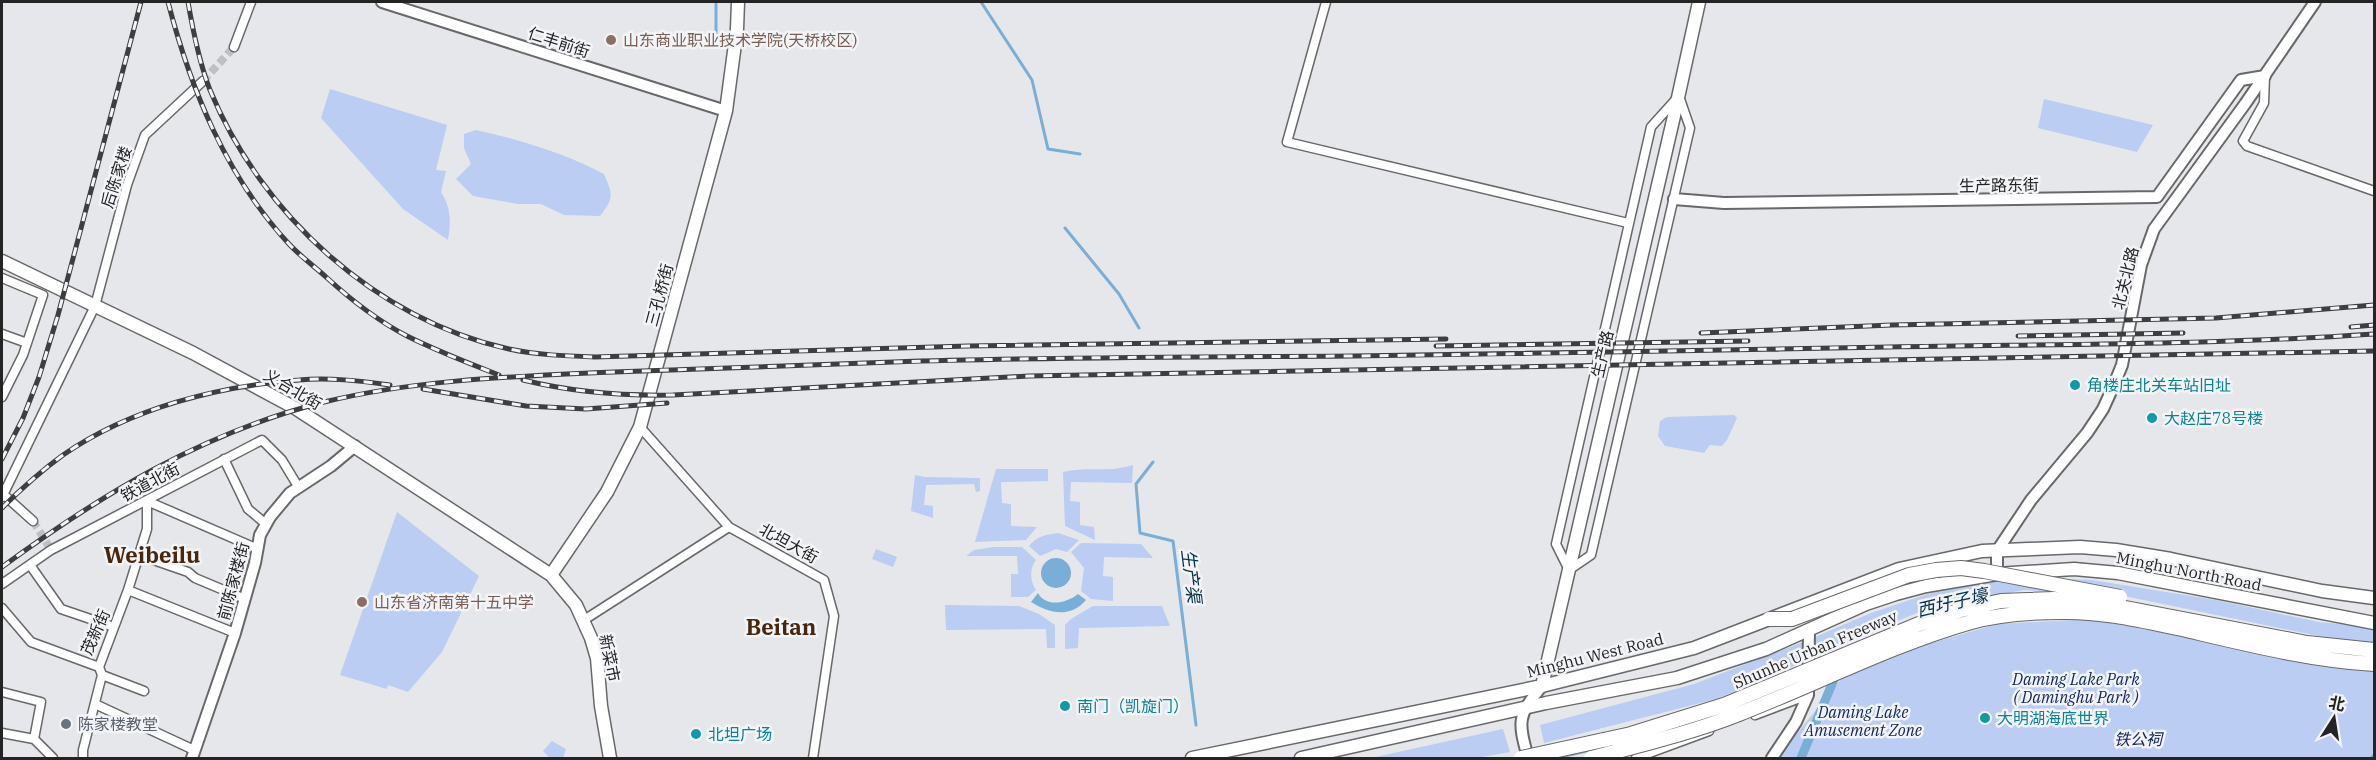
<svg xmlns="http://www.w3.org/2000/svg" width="2376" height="760" viewBox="0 0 2376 760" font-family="'IBM Plex Serif','Noto Sans SC',serif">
<rect width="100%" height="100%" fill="#e6e7ea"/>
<path fill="#bbcdf2" d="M 330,89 L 447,125 L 436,170 L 446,171 L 441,192 C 451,207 451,222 448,240 L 403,209 L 321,118 Z
M 2044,99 L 2153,125 L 2137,152 L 2038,128 Z
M 476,130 C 521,140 564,153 604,174 C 613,195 614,198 600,216 L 564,215 L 541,204 L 518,204 L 473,196 L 456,179 L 471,164 L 464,148 L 464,134 Z
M 1734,415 L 1737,418 L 1727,440 L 1722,446 L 1710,445 L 1704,453 L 1665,446 L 1658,436 L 1660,421 L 1667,417 Z
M 1133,465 L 1132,483 L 1071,482 L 1070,501 L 1080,502 L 1080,525 L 1094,527 L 1095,540 L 1065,526 L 1063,472 C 1086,466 1110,473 1133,465 Z
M 996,469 L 1048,469 L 1048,481 L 1001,482 L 1002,503 L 1011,504 L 1011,526 L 1037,527 L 1026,540 L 975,542 Z
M 915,475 L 925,477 L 980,478 L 980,491 L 976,492 L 974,484 L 926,485 L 924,505 L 933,506 L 933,518 L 911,511 Z
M 397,512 L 479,576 L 442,652 L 408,692 L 388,685 L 387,689 L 340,675 Z
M 1058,533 L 1079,540 L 1067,552 L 1056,549 L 1040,556 L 1029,546 C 1037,536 1045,535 1058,533 Z
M 1081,543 L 1141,544 L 1153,558 L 1104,557 L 1103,576 L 1113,577 L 1113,601 L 1091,599 L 1081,591 L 1084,568 L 1071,552 Z
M 993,547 L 1022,547 L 1036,560 C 1029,569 1030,581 1036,590 L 1028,597 L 1011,597 L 1011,574 L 1018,574 L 1017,556 L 966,556 L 974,550 Z
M 876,549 L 897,557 L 893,567 L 872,559 Z
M 2022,577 L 2092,580 L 2216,600 L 2319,622 L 2374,627 L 2374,643 L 2328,638 L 2129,597 L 2024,590 L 1927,609 L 1815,654 L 1815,637 L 1871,613 L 1936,591 Z
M 945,605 L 1019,606 L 1039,614 L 1055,625 L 1055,648 L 1047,648 L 1046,629 L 946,630 Z
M 1093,606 L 1162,606 L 1170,626 L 1079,628 L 1078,648 L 1065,649 L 1065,625 L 1071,619 Z
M 2092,619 L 2330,666 L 2374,670 L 2374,758 L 1777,758 L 1842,678 L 1911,649 L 1997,624 Z
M 1803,642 L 1801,663 L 1716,699 L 1544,743 L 1540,725 L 1694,684 Z
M 1503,729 L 1510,752 L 1477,758 L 1371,758 Z
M 552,741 L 566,749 L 563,758 L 550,758 L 543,751 Z"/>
<path fill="#79afd6" d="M1041 573a15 15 0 1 1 30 0a15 15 0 1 1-30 0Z
M 1038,593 C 1046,608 1067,603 1078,594 L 1086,600 C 1070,619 1048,613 1031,602 Z"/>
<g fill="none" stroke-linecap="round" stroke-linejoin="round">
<path stroke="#79afd6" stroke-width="3" d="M 716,2 L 716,42
M 981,2 L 1032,80 L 1048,149 L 1080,154
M 1065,228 L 1119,294 L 1139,328
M 1153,462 L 1136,484 L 1140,533 L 1173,541 L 1196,725
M 2335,653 L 2352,656
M 1556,758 L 1604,747
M 2371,758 L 2374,755"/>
<path stroke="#79afd6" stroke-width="9" d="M 1801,758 L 1837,672"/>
<path stroke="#bfc0c3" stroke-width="8" stroke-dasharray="8 4" stroke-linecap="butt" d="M 203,81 L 234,47
M 33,521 L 51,550"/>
<defs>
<path id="minor" d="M 1326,2 L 1287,142 L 1628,223
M 234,47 L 251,2
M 2265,76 L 2264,103 L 2243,141 L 2247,146 L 2374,191
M 1679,96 L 1690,128 L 1591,555 L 1569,570 L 1556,544 L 1651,127 Z
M 2,278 L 43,295 L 23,355 L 2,397
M 2,334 L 27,343
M 640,427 L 729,527 L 824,580 L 834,616 L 813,758
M 224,459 L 248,509 L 266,524
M 3,494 L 33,521
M 2,497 L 95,306 L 127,185 L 145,135 L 203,81
M 139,555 L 188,572 L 195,578 L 245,599
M 30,565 L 61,609 L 114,627
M 2,584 L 51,550 L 262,440 L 282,460 L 299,488
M 128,590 L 235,633
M 2,608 L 31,642 L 99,667
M 584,620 L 729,527
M 99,667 L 128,590 L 147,529 L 147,501 L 258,549
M 102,675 L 144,691
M 2,692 L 41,702 L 34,739
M 95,704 L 194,750
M 1755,715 L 1808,695
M 2,733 L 34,739 L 53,758
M 83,758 L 83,750 L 102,675 L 99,667
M 1636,758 L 1709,731"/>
<path id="tertiary" d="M 382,2 L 726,111
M 1674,199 L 1724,203 L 2157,197 L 2241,80 L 2265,76
M 1997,574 L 1997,551 L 2031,500 L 2087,433 L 2103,409 L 2113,387 L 2122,365 L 2141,265 L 2154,229 L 2245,104 L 2315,2
M 192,758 L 235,633 L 255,563 L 260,535 L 270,517 L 290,493 L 331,466 L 355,446
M 1528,758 C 1518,721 1517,716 1542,686
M 1772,758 L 1796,722 L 1808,695 L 1809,630"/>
<path id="secondary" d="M 2,261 L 193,353 L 295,408 L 551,575 L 576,605 L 591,638 L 597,658 L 601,706 L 610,758
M 551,575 L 607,492 L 640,427 L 726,111 L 737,29 L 738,2
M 1542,686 L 1674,116 L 1699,2"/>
<path id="primary" d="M 1192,758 L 1542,686 L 1694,648 L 1899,569 L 1982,551 L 2080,547 L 2116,550 L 2171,559 L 2322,591 L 2374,598
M 1301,758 L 1546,703 L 1677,678 L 1766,649 L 1866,604 L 1896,594 L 1926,586 L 1997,574 L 2074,569 L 2118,573 L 2374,623"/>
</defs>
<use href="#minor" stroke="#67686a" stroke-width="11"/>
<use href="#tertiary" stroke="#67686a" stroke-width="14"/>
<use href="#secondary" stroke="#67686a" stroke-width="15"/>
<use href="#primary" stroke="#67686a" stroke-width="15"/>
<use href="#minor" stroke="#fff" stroke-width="8"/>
<use href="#tertiary" stroke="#fff" stroke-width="10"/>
<use href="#secondary" stroke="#fff" stroke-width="12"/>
<use href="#primary" stroke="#fff" stroke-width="12"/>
<defs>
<path id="rail" d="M 168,2 C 191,90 226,176 289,244 C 300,256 314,266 326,277 C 350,299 378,321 407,336 C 437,351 468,363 499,375
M 188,2 C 193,31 199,62 210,90 C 261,214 376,320 509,349 C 537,355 566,356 595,357 L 968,346 L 1446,339
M 2351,327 L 2374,325
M 1701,333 L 1892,325 L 2216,318 L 2374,305
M 2018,336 L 2183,333
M 1436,346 L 1748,341
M 523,380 C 572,392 622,396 673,395 L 1029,376 L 2374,351
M 423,389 L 526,406 L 586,409 L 667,403
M 2,459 L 23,418 L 39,377 L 58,315 L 141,2
M 2,508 C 21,489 41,471 63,455 C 131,408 218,386 299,380 C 329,377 360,381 390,385
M 2,567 C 102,494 202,433 324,402 C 411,381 500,377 589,373 C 690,369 791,366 893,362 C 1046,357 1200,357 1354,356 C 1532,354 1711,350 1889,347 C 2051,344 2213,345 2374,334"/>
</defs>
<use href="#rail" stroke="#3d3e3f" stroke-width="5"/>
<use href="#rail" stroke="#f3f4f7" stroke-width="3" stroke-dasharray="9" stroke-linecap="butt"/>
<defs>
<path id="trunk-bridge" d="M 1769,619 L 1792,619 L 1909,575 L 1936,570 L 1961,568 L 1984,571 L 2120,597
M 1521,758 L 1631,734 L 1724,705 L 1919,624 L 1961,610 L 2001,601 L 2054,599 L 2105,604 L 2307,643 L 2374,650
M 1591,758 C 1640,745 1691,733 1739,714 C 1816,684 1891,645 1971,622 C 2000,614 2031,612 2061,612 C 2102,611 2143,621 2182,629 C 2246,644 2309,660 2374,664"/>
</defs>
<use href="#trunk-bridge" stroke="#67686a" stroke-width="16" stroke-linecap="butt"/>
<use href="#trunk-bridge" stroke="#fff" stroke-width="14"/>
</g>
<g fill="#8d6e63" stroke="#f3f4f7" stroke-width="2">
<circle cx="611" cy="40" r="6"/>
<circle cx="362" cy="602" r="6"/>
</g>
<g fill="#0f9aa8" stroke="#f3f4f7" stroke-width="2">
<circle cx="2075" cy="385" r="6"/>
<circle cx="2152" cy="418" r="6"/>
<circle cx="1065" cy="706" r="6"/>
<circle cx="1985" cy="718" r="6"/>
<circle cx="696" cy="734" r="6"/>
</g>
<circle fill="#6b7280" stroke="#f3f4f7" stroke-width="2" cx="66" cy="724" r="6"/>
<g text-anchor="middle" stroke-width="5" stroke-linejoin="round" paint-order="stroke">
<g font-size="16" fill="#785e54" stroke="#f3f4f7" text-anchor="start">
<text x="623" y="46">山东商业职业技术学院(天桥校区)</text>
<text x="374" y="608">山东省济南第十五中学</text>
</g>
<g font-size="16" fill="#242425" stroke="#f3f4f7">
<text transform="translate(559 42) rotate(18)" y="6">仁丰前街</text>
<text transform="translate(116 177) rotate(-72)" y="6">后陈家楼</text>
<text transform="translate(1999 185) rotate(-1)" y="6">生产路东街</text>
<text transform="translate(2125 278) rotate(-76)" y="6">北关北路</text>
<text transform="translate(659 295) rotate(-75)" y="6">三孔桥街</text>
<text transform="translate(1602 354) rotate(-77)" y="6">生产路</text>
<text transform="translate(293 389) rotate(30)" y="6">义合北街</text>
<text transform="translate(150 482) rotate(-28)" y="6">铁道北街</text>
<text transform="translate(789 543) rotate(29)" y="6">北坦大街</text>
<text transform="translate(2189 571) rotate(11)" y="6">Minghu North Road</text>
<text transform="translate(233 581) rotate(-75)" y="6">前陈家楼街</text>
<text transform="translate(95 632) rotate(-66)" y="6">茂新街</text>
<text transform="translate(1815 649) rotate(-23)" y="6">Shunhe Urban Freeway</text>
<text transform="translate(1595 655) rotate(-14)" y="6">Minghu West Road</text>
<text transform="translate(610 658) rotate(79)" y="6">新菜市</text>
</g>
<g font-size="16" fill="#0d838f" stroke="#f3f4f7" text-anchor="start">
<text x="2087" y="391">角楼庄北关车站旧址</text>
<text x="2164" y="424">大赵庄78号楼</text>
<text x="1077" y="712">南门（凯旋门）</text>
<text x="1997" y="724">大明湖海底世界</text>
<text x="708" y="740">北坦广场</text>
</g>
<g font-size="16" font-style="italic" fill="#132965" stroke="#f3f4f7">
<text x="2076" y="685">Daming Lake Park<tspan x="2076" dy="18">( Daminghu Park )</tspan></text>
<text x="1863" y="718">Daming Lake<tspan x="1863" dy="18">Amusement Zone</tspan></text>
<text x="2138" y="745">铁公祠</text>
</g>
<g font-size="16" fill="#5b616d" stroke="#f3f4f7" text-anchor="start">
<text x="78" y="730">陈家楼教堂</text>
</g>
<g font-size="18" font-style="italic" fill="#05324d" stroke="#f3f4f7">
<text transform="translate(1191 576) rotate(83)" y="6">生产渠</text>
<text transform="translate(1952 603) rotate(-13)" y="6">西圩子壕</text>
</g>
<g font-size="22" font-weight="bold" fill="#47280e" stroke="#f3f4f7">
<text x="152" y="563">Weibeilu</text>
<text x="781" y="635">Beitan</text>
</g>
</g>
<rect width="2376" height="760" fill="none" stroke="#242425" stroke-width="6"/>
<g transform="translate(2334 718) rotate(12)" stroke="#f3f4f7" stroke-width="4.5" paint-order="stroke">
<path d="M0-4.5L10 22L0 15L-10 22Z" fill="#242425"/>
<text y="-9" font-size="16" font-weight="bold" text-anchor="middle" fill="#242425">北</text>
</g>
</svg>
